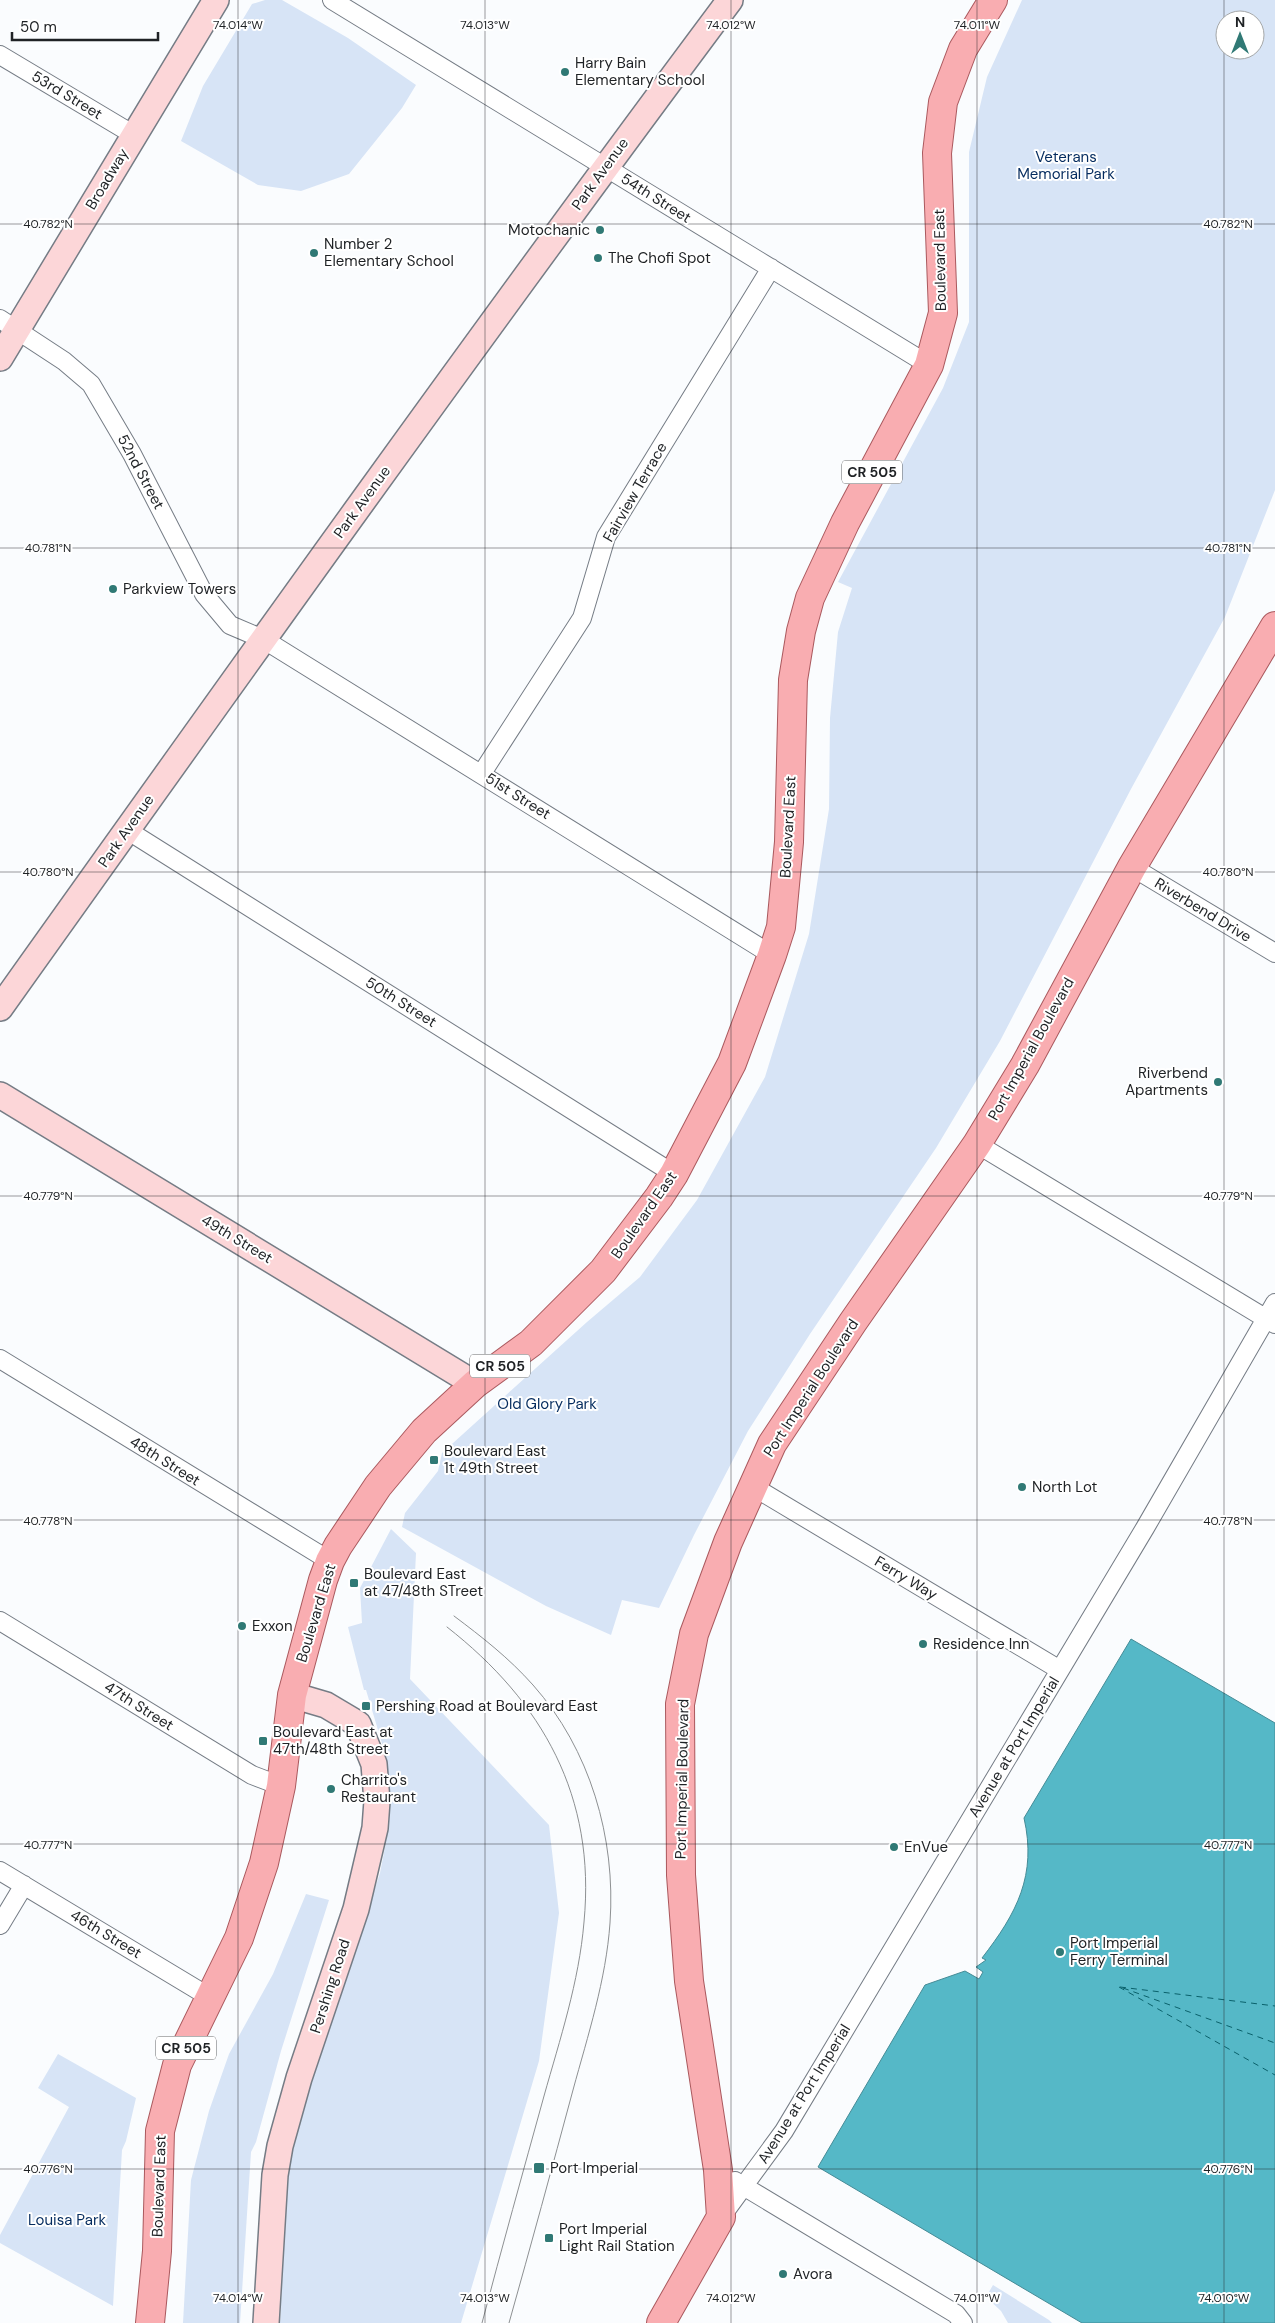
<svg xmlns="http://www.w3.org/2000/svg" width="1275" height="2323" viewBox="0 0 1275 2323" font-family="'DM Sans',sans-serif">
<rect width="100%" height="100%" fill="#fafcfe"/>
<path fill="#d7e4f6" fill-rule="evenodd" d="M 265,0 L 282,0 L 348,38 L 416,85 L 402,108 L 349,174 L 301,191 L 258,185 L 181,141 L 203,86 L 252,4 Z
M 1022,0 L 1275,0 L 1275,490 L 1225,617 L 1131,789 L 1000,1041 L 936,1148 L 810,1334 L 748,1431 L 694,1535 L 659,1608 L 622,1600 L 611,1635 L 546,1606 L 402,1527 L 405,1513 L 438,1471 L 442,1453 L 587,1322 L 640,1277 L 697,1200 L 765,1077 L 809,934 L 829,809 L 830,718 L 838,632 L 852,588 L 838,582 L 943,388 L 969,322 L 969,152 L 987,77 ZM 1225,20 L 1255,20 L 1255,50 L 1225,50 Z
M 391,1529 L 416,1553 L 410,1679 L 549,1825 L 559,1913 L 539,2061 L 461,2323 L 280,2323 L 287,2177 L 304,2102 L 380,1873 L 387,1837 L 387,1760 L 366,1690 L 364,1690 L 348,1627 L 362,1623 L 360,1588 Z
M 306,1894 L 329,1900 L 281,2051 L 256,2142 L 251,2152 L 240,2323 L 183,2323 L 191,2180 L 209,2111 L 229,2054 L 273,1974 Z
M 58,2054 L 136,2098 L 126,2141 L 122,2150 L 113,2306 L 0,2243 L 0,2235 L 69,2107 L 38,2088 Z
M 993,2285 L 1049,2320 L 1052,2323 L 1008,2323 L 1001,2311 L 986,2297 Z"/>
<path fill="#55b8c7" stroke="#458b96" d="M 1131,1639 L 1275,1723 L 1275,2323 L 1082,2323 L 818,2167 L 925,1985 L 965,1971 L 979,1979 L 983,1972 L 976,1967 L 986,1960 L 982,1958 C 1017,1913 1037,1875 1024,1818 Z"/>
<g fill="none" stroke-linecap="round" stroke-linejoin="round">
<path stroke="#0a616b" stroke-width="1" stroke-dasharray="6 5" stroke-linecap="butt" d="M 1119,1987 L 1275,2075
M 1120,1987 L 1275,2006
M 1123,1988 L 1275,2043"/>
<defs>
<path id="street" d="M 332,0 L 929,365
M 0,55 L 134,135
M 0,319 L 64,361 L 91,384 L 132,454 L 204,594 L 230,625 L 263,639 L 772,955
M 482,773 L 582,618 L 606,537 L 771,268
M 127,830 L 674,1174
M 1132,867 L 1275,953
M 977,1144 L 1275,1324
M 0,1359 L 330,1561
M 752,1486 L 1060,1670
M 0,1621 L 252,1775 L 281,1786
M 0,1871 L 211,1998
M 0,1925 L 24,1885
M 735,2181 L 956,2314 L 963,2323
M 721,2217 L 784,2131 L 1145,1528 L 1275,1303"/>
<path id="secondary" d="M 0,358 L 216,0
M 0,1008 C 241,670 482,332 730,0
M 0,1095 L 475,1384
M 266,2323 L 275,2175 L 280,2146 L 299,2078 L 356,1909 L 375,1828 L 377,1801 L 374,1764 L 358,1724 L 326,1705 L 292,1695"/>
<path id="primary" d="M 150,2323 L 157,2251 L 160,2131 L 177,2065 L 239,1938 L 264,1863 L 281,1786 L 292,1695 L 323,1580 L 330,1561 L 338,1546 L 378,1486 L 424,1431 L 475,1384 L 531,1343 L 603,1271 L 659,1197 L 674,1174 L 732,1063 L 772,955 L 781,927 L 789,842 L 793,680 L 801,631 L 810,598 L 845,523 L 929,365 L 943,313 L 937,153 L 943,102 L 963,49 L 993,0
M 661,2323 L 721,2217 L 718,2170 L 689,1981 L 681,1875 L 680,1704 L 694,1634 L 728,1542 L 772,1444 L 853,1322 L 977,1144 L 1025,1065 L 1132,867 L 1275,626"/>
</defs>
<use href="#street" stroke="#757c85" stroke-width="20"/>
<use href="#secondary" stroke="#757c85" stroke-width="28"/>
<use href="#primary" stroke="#aa595e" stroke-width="30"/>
<use href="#street" stroke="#fff" stroke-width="18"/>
<use href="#secondary" stroke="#fcd6d8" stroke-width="25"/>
<use href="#primary" stroke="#f9adb1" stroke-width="28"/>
<path stroke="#8d9092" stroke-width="1" d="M 454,1616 C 482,1637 509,1658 533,1685 C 590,1749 616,1838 610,1923 C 606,1980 588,2035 573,2090 C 552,2168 531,2245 509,2323
M 447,1627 C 543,1702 596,1797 584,1922 C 579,1982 560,2039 544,2096 C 523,2172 502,2247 482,2323"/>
</g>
<path fill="none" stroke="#1f2225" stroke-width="1" stroke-opacity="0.45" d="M 238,0 L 238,2323M 485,0 L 485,2323M 731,0 L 731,2323M 977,0 L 977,2323M 1224,0 L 1224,2323M 0,224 L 1275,224M 0,548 L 1275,548M 0,872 L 1275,872M 0,1196 L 1275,1196M 0,1520 L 1275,1520M 0,1844 L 1275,1844M 0,2169 L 1275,2169"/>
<g fill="#307975" stroke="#fff" stroke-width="2">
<circle cx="565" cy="72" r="5"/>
<circle cx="600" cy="230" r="5"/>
<circle cx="314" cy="253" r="5"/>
<circle cx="598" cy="258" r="5"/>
<circle cx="113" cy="589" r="5"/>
<circle cx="1218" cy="1082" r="5"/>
<rect x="429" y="1455" width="10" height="10" rx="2.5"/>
<circle cx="1022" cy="1487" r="5"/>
<rect x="349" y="1578" width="10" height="10" rx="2.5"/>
<circle cx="242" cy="1626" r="5"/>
<circle cx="923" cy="1644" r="5"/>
<rect x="361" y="1701" width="10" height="10" rx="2.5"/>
<rect x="258" y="1736" width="10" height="10" rx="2.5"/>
<circle cx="331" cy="1789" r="5"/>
<circle cx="894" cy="1847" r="5"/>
<circle cx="1060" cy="1952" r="5"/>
<rect x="533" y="2162" width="12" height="12" rx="2.5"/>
<rect x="544" y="2233" width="10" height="10" rx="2.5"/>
<circle cx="783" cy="2274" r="5"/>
</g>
<g text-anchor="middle" stroke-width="4" stroke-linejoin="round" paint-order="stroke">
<g fill="#fff" stroke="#626466" stroke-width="1">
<rect x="842" y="460.5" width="60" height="23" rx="4"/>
<rect x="470" y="1354.5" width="60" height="23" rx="4"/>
<rect x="156" y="2036.5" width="60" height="23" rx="4"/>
</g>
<g font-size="14" font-weight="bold" fill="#1f2225">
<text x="872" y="477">CR 505</text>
<text x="500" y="1371">CR 505</text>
<text x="186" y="2053">CR 505</text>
</g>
<g font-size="15" fill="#1f2225" stroke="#fff" text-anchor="start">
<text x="575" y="68">Harry Bain<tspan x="575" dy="17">Elementary School</tspan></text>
<text x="590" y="235" text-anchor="end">Motochanic</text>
<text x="324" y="249">Number 2<tspan x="324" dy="17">Elementary School</tspan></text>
<text x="608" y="263">The Chofi Spot</text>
<text x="123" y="594">Parkview Towers</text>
<text x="1208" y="1078" text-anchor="end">Riverbend<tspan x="1208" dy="17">Apartments</tspan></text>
<text x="444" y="1456">Boulevard East<tspan x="444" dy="17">1t 49th Street</tspan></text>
<text x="1032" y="1492">North Lot</text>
<text x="364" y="1579">Boulevard East<tspan x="364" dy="17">at 47/48th STreet</tspan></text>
<text x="252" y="1631">Exxon</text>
<text x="933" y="1649">Residence Inn</text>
<text x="376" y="1711">Pershing Road at Boulevard East</text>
<text x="273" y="1737">Boulevard East at<tspan x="273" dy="17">47th/48th Street</tspan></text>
<text x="341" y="1785">Charrito's<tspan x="341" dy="17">Restaurant</tspan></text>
<text x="904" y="1852">EnVue</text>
<text x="1070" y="1948">Port Imperial<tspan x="1070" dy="17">Ferry Terminal</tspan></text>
<text x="550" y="2173">Port Imperial</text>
<text x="559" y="2234">Port Imperial<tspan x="559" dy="17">Light Rail Station</tspan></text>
<text x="793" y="2279">Avora</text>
</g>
<g font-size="15" fill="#1f2225" stroke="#fff">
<text transform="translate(67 95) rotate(31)" y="5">53rd Street</text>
<text transform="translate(600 174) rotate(-54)" y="5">Park Avenue</text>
<text transform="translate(107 179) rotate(-59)" y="5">Broadway</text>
<text transform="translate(656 198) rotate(32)" y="5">54th Street</text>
<text transform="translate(940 260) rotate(-91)" y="5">Boulevard East</text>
<text transform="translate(141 472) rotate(62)" y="5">52nd Street</text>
<text transform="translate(635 492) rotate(-60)" y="5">Fairview Terrace</text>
<text transform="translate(362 502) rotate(-54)" y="5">Park Avenue</text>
<text transform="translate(518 796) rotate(32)" y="5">51st Street</text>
<text transform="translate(788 827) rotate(-87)" y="5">Boulevard East</text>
<text transform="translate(126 831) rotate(-55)" y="5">Park Avenue</text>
<text transform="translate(1203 910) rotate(31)" y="5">Riverbend Drive</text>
<text transform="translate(401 1002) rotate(32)" y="5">50th Street</text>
<text transform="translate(1031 1049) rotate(-61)" y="5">Port Imperial Boulevard</text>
<text transform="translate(644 1215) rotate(-55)" y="5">Boulevard East</text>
<text transform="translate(237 1239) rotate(31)" y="5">49th Street</text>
<text transform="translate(811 1388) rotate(-57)" y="5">Port Imperial Boulevard</text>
<text transform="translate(165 1461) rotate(32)" y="5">48th Street</text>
<text transform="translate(906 1578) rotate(31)" y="5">Ferry Way</text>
<text transform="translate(316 1613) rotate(-73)" y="5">Boulevard East</text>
<text transform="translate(139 1706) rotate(32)" y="5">47th Street</text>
<text transform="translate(1014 1747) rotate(-59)" y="5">Avenue at Port Imperial</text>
<text transform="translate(682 1779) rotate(-89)" y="5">Port Imperial Boulevard</text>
<text transform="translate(106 1934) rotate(31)" y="5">46th Street</text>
<text transform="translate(330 1986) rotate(-72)" y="5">Pershing Road</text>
<text transform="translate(804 2094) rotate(-58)" y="5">Avenue at Port Imperial</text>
<text transform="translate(159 2186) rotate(-88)" y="5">Boulevard East</text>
</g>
<g font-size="15" fill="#052c5f" stroke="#fff">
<text x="1066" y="162">Veterans<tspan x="1066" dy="17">Memorial Park</tspan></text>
<text x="547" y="1409">Old Glory Park</text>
<text x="67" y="2225">Louisa Park</text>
</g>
</g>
<g font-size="12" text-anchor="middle" fill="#1f2225" stroke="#fff" stroke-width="4" stroke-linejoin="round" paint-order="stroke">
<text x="238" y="29">74.014°W</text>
<text x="485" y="29">74.013°W</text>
<text x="731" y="29">74.012°W</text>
<text x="977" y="29">74.011°W</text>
<text x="48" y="228">40.782°N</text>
<text x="1228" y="228">40.782°N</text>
<text x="48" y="552">40.781°N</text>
<text x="1228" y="552">40.781°N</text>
<text x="48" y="876">40.780°N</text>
<text x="1228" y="876">40.780°N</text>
<text x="48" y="1200">40.779°N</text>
<text x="1228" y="1200">40.779°N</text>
<text x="48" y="1525">40.778°N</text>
<text x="1228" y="1525">40.778°N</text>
<text x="48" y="1849">40.777°N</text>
<text x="1228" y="1849">40.777°N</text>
<text x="48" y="2173">40.776°N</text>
<text x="1228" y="2173">40.776°N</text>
<text x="238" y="2302">74.014°W</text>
<text x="485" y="2302">74.013°W</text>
<text x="731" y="2302">74.012°W</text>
<text x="977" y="2302">74.011°W</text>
<text x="1224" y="2302">74.010°W</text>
</g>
<g transform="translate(1240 35)"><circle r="24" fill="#ffffff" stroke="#a5a7a8"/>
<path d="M0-4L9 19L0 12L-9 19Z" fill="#307975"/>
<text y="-8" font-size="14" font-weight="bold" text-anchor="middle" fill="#1f2225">N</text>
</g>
<path d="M12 32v8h146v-8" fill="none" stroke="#1f2225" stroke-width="2.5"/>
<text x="20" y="32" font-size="15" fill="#1f2225" stroke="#ffffff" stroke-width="4" paint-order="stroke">50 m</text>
</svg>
